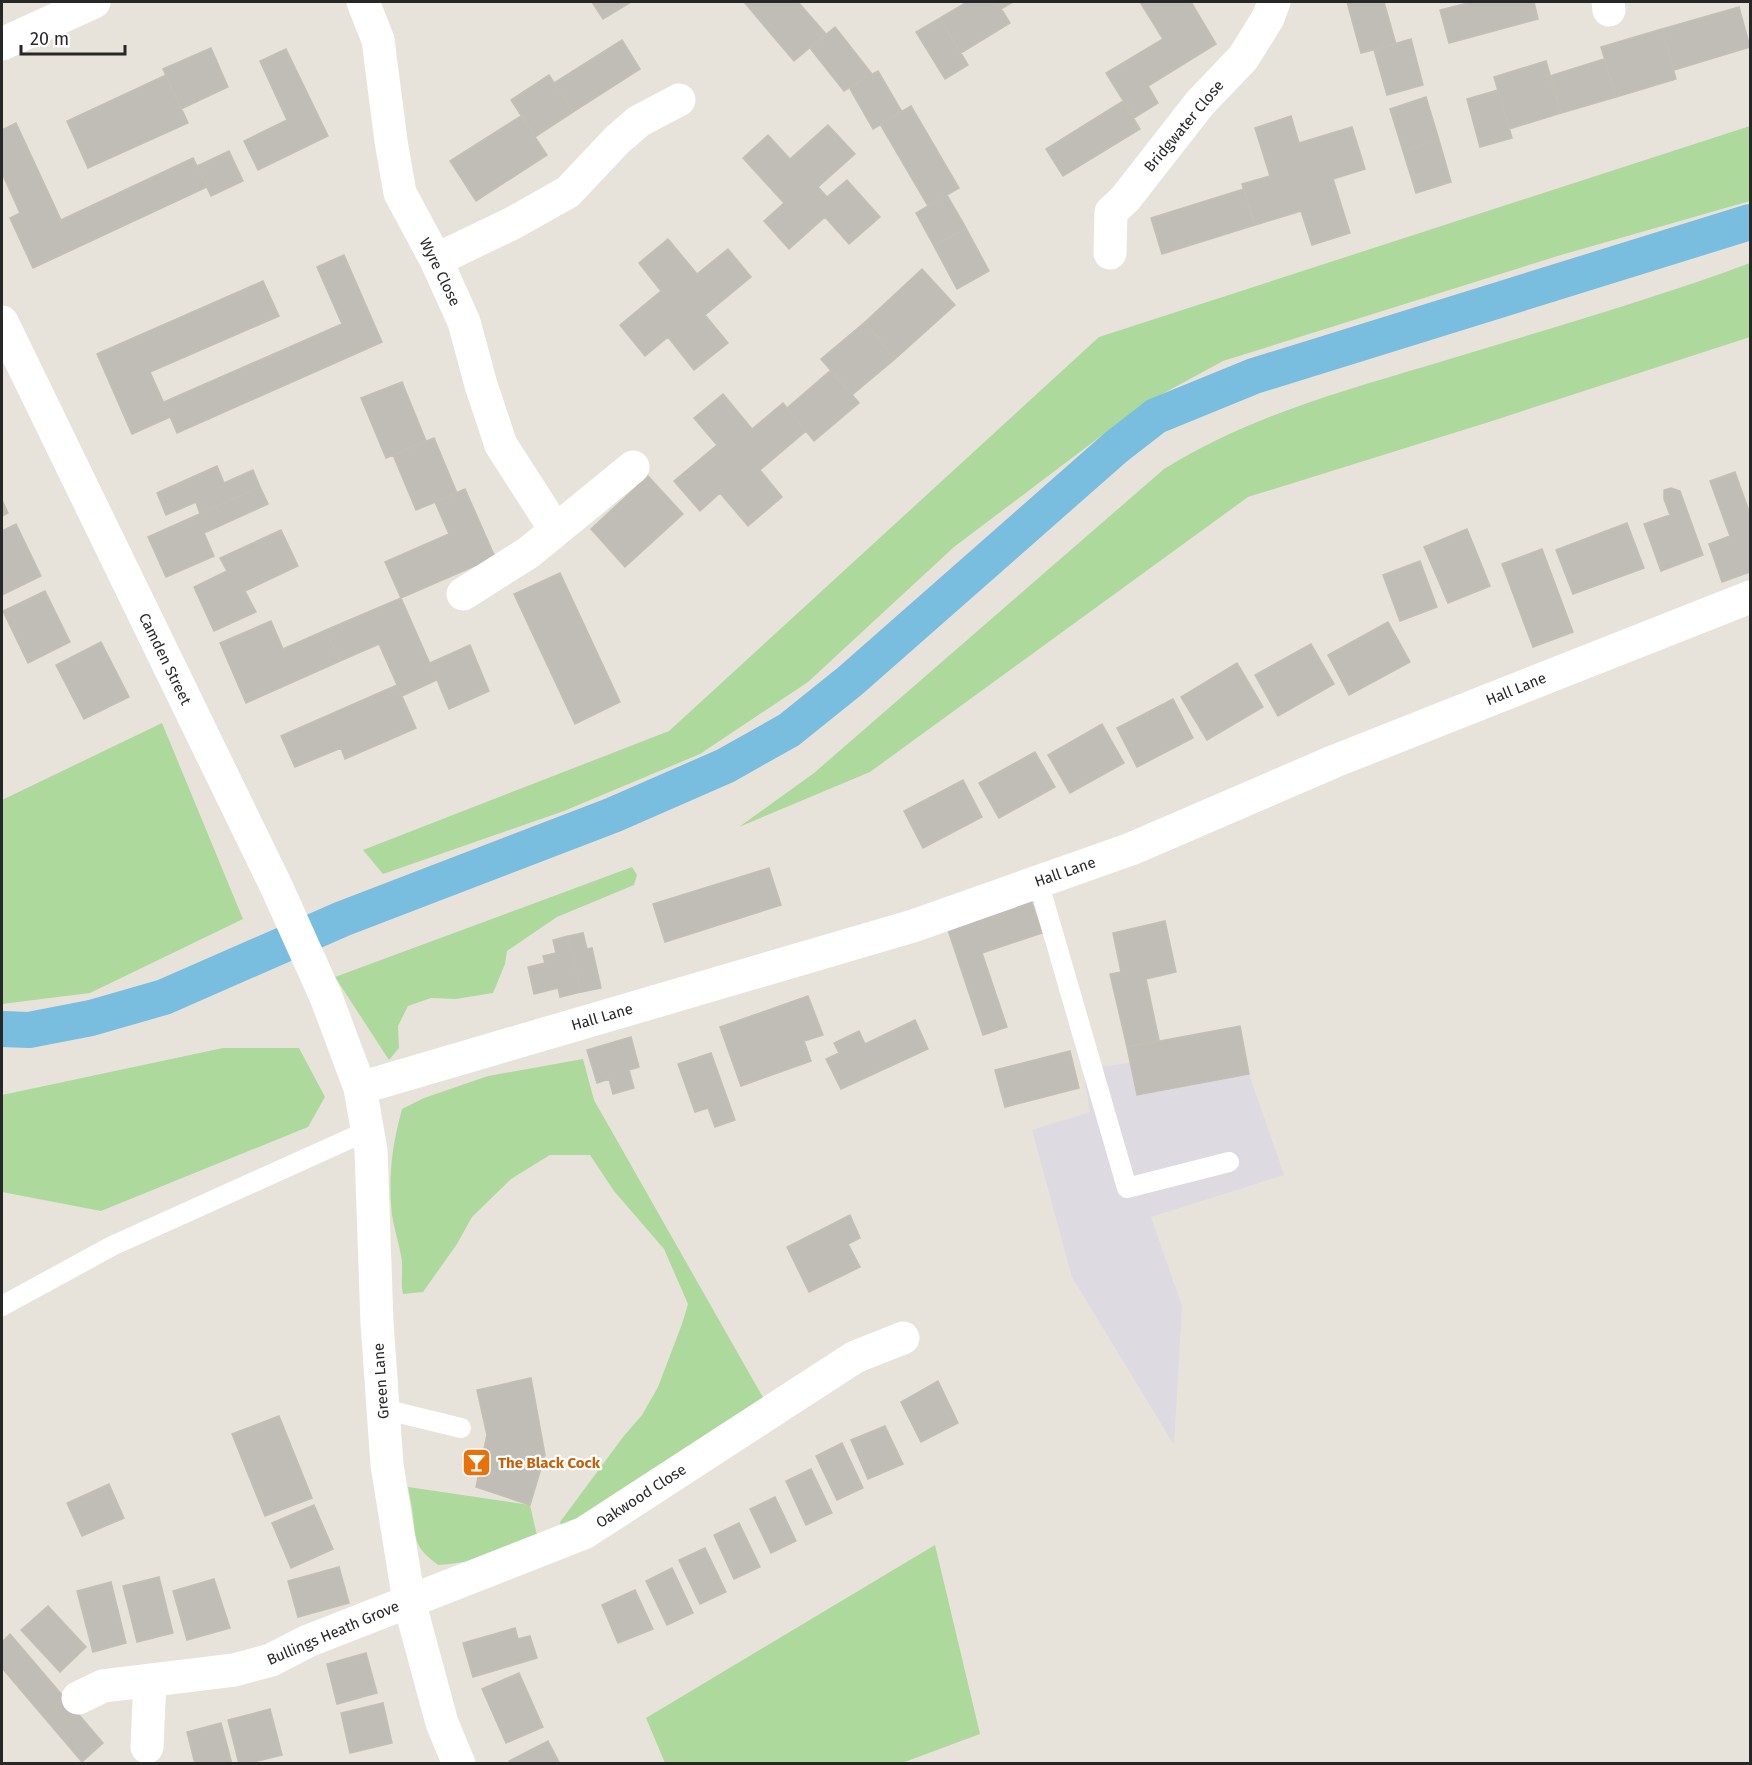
<svg xmlns="http://www.w3.org/2000/svg" width="1752" height="1765" viewBox="0 0 1752 1765" font-family="'Fira Sans',sans-serif">
<rect width="100%" height="100%" fill="#e8e3da"/>
<path fill="#dddae1" d="M 1130,1063 L 1137,1095 L 1249,1074 L 1284,1175 L 1151,1217 L 1182,1306 L 1174,1445 L 1072,1277 L 1032,1130 L 1090,1112 L 1083,1069 Z"/>
<path fill="#add99d" d="M 1750,126 L 1750,201 L 1561,255 L 1223,361 L 1142,405 L 954,547 L 808,682 L 700,754 L 564,811 L 383,874 L 363,850 L 669,731 L 1099,337 Z
M 1750,263 L 1750,337 L 1489,422 L 1248,497 L 870,772 L 739,827 L 814,773 L 1164,469 C 1248,417 1336,393 1430,365 C 1537,332 1645,302 1750,263 Z
M 162,723 L 243,919 L 90,993 L 2,1004 L 2,800 Z
M 632,867 L 637,875 L 634,885 L 557,917 L 507,951 L 505,964 L 493,993 L 456,999 L 431,998 L 408,1006 L 398,1026 L 399,1048 L 389,1060 L 335,977 Z
M 223,1048 L 299,1048 L 325,1097 L 308,1127 L 101,1211 L 2,1192 L 2,1095 Z
M 583,1059 L 594,1100 L 765,1401 L 562,1529 L 560,1522 L 623,1437 L 642,1415 L 658,1387 L 682,1324 L 688,1304 L 664,1249 L 614,1191 L 590,1155 L 550,1155 L 511,1179 L 472,1217 L 457,1244 L 423,1292 L 403,1294 C 400,1281 404,1269 401,1256 C 399,1243 394,1229 392,1215 C 388,1176 392,1146 402,1109 L 424,1098 L 488,1076 Z
M 408,1487 L 530,1505 L 538,1540 C 505,1551 474,1563 438,1565 C 415,1547 416,1543 413,1516 C 412,1507 410,1497 408,1487 Z
M 935,1545 L 980,1734 L 902,1763 L 665,1763 L 646,1718 Z"/>
<g fill="none" stroke-linecap="round" stroke-linejoin="round">
<path stroke="#79bddf" stroke-width="36" d="M 2,1029 L 29,1030 L 91,1018 L 164,997 L 342,919 L 613,815 L 725,766 L 789,730 L 850,681 L 1116,447 L 1156,416 L 1254,376 L 1750,222"/>
</g>
<path fill="#c0bdb7" stroke="#c3bfb4" stroke-width="1.5" d="M 592,2 L 631,2 L 603,19 Z
M 744,2 L 798,2 L 826,34 L 794,61 Z
M 967,2 L 997,2 L 1010,23 L 961,53 L 940,18 Z
M 997,2 L 1013,2 L 1001,9 Z
M 1140,2 L 1191,2 L 1216,44 L 1148,86 L 1158,103 L 1134,118 L 1106,73 L 1163,39 Z
M 1347,2 L 1384,2 L 1396,44 L 1361,53 Z
M 1472,2 L 1534,2 L 1538,19 L 1449,43 L 1440,10 Z
M 1739,7 L 1750,47 L 1674,70 L 1662,29 Z
M 940,18 L 968,65 L 945,79 L 916,32 Z
M 835,27 L 872,74 L 844,91 L 810,48 Z
M 1662,29 L 1676,79 L 1616,97 L 1601,47 Z
M 1411,39 L 1423,85 L 1387,95 L 1374,50 Z
M 622,40 L 640,69 L 573,112 L 554,83 Z
M 211,48 L 228,87 L 181,109 L 163,69 Z
M 286,49 L 328,136 L 258,170 L 244,141 L 287,120 L 260,61 Z
M 1604,59 L 1616,97 L 1561,113 L 1550,76 Z
M 1546,61 L 1561,113 L 1509,129 L 1494,77 Z
M 878,71 L 902,112 L 873,129 L 849,87 Z
M 166,75 L 188,123 L 88,168 L 67,121 Z
M 549,75 L 573,112 L 535,137 L 511,100 Z
M 1498,90 L 1512,138 L 1480,147 L 1467,99 Z
M 1426,97 L 1439,140 L 1403,151 L 1390,109 Z
M 1123,101 L 1140,129 L 1063,176 L 1046,149 Z
M 911,106 L 959,188 L 928,206 L 880,124 Z
M 521,116 L 547,155 L 476,201 L 450,161 Z
M 1291,116 L 1299,143 L 1352,127 L 1365,169 L 1333,179 L 1350,233 L 1312,245 L 1301,211 L 1255,225 L 1242,184 L 1270,176 L 1255,128 Z
M 16,123 L 61,220 L 193,158 L 207,187 L 33,268 L 10,218 L 20,213 L 2,173 L 2,130 Z
M 828,125 L 855,154 L 818,187 L 827,197 L 847,180 L 880,217 L 849,244 L 825,217 L 789,249 L 764,221 L 784,203 L 743,158 L 768,135 L 790,159 Z
M 1439,140 L 1451,182 L 1416,193 L 1403,151 Z
M 229,151 L 243,181 L 211,196 L 197,166 Z
M 1244,189 L 1255,225 L 1162,254 L 1151,218 Z
M 947,195 L 966,228 L 934,246 L 916,213 Z
M 966,228 L 989,271 L 957,289 L 934,246 Z
M 668,239 L 697,274 L 728,249 L 751,277 L 705,315 L 728,343 L 694,370 L 668,337 L 645,356 L 620,325 L 661,291 L 639,263 Z
M 344,255 L 382,342 L 177,433 L 164,402 L 342,324 L 317,267 Z
M 922,269 L 955,305 L 895,359 L 865,322 Z
M 263,281 L 279,316 L 150,372 L 170,417 L 132,434 L 97,354 Z
M 865,322 L 895,359 L 852,395 L 821,359 Z
M 831,370 L 859,403 L 814,441 L 787,408 Z
M 402,382 L 426,441 L 386,458 L 361,398 Z
M 723,394 L 752,429 L 783,403 L 806,431 L 760,470 L 782,497 L 748,526 L 720,493 L 700,511 L 674,481 L 717,445 L 694,418 Z
M 434,438 L 457,493 L 416,510 L 393,455 Z
M 217,466 L 224,483 L 253,470 L 260,487 L 200,514 L 196,502 L 166,515 L 157,493 Z
M 1735,472 L 1750,514 L 1750,572 L 1722,582 L 1709,544 L 1730,536 L 1710,481 Z
M 648,476 L 683,514 L 625,567 L 591,529 Z
M 260,487 L 268,504 L 204,533 L 214,556 L 166,577 L 148,537 Z
M 1671,488 L 1680,491 L 1703,555 L 1661,571 L 1644,524 L 1670,515 L 1664,499 L 1664,490 Z
M 465,489 L 495,557 L 401,598 L 385,562 L 449,534 L 435,502 Z
M 2,500 L 8,513 L 2,516 Z
M 1627,523 L 1644,568 L 1573,594 L 1556,550 Z
M 16,524 L 41,576 L 2,595 L 2,531 Z
M 1467,529 L 1490,586 L 1448,603 L 1424,547 Z
M 281,530 L 298,566 L 245,591 L 256,612 L 214,631 L 194,587 L 227,571 L 220,558 Z
M 1542,549 L 1573,632 L 1533,647 L 1502,564 Z
M 1420,561 L 1437,607 L 1400,621 L 1383,575 Z
M 560,573 L 620,702 L 575,724 L 514,594 Z
M 45,591 L 70,642 L 28,663 L 3,611 Z
M 401,598 L 437,680 L 402,696 L 379,644 L 340,661 L 326,630 Z
M 271,621 L 283,649 L 326,630 L 340,661 L 246,703 L 220,643 Z
M 1388,622 L 1410,662 L 1349,695 L 1328,655 Z
M 101,642 L 129,697 L 84,719 L 56,665 Z
M 1311,644 L 1334,684 L 1278,716 L 1255,675 Z
M 470,645 L 489,691 L 449,709 L 430,663 Z
M 1237,663 L 1263,707 L 1207,740 L 1181,697 Z
M 397,685 L 416,728 L 345,759 L 341,748 L 295,767 L 281,736 Z
M 1173,699 L 1193,738 L 1137,767 L 1117,728 Z
M 1102,724 L 1124,763 L 1070,793 L 1048,755 Z
M 1035,752 L 1055,787 L 999,818 L 979,783 Z
M 963,780 L 982,817 L 923,848 L 904,811 Z
M 769,868 L 781,905 L 665,942 L 653,904 Z
M 1031,899 L 1042,933 L 982,953 L 1007,1027 L 983,1035 L 947,927 Z
M 1165,921 L 1176,972 L 1146,979 L 1159,1040 L 1127,1047 L 1110,974 L 1121,972 L 1113,933 Z
M 583,933 L 587,949 L 592,948 L 601,988 L 581,992 L 568,936 Z
M 568,936 L 581,992 L 560,997 L 558,988 L 534,994 L 528,967 L 545,963 L 543,956 L 556,953 L 553,940 Z
M 808,996 L 823,1035 L 804,1041 L 811,1061 L 741,1086 L 720,1027 Z
M 915,1020 L 928,1049 L 841,1089 L 826,1059 L 839,1053 L 834,1043 L 859,1031 L 865,1044 Z
M 1240,1026 L 1249,1074 L 1137,1095 L 1127,1047 Z
M 631,1037 L 639,1067 L 629,1070 L 634,1088 L 613,1094 L 609,1079 L 597,1083 L 587,1050 Z
M 1070,1051 L 1079,1088 L 1005,1107 L 995,1070 Z
M 711,1053 L 735,1120 L 715,1127 L 708,1108 L 695,1112 L 678,1064 Z
M 850,1215 L 860,1238 L 848,1244 L 860,1267 L 809,1292 L 787,1247 Z
M 531,1378 L 545,1455 L 530,1505 L 476,1487 L 487,1435 L 477,1390 Z
M 938,1381 L 958,1423 L 921,1442 L 901,1402 Z
M 279,1416 L 312,1498 L 265,1516 L 232,1434 Z
M 885,1426 L 903,1464 L 868,1479 L 851,1440 Z
M 842,1443 L 863,1488 L 837,1500 L 816,1456 Z
M 811,1469 L 832,1513 L 806,1525 L 786,1481 Z
M 109,1484 L 124,1518 L 82,1536 L 67,1503 Z
M 775,1497 L 796,1541 L 771,1553 L 750,1509 Z
M 314,1505 L 333,1549 L 291,1568 L 272,1523 Z
M 739,1523 L 760,1567 L 734,1579 L 714,1535 Z
M 705,1548 L 726,1592 L 700,1604 L 679,1560 Z
M 339,1567 L 349,1603 L 298,1617 L 288,1581 Z
M 672,1568 L 693,1613 L 667,1625 L 646,1581 Z
M 159,1577 L 173,1633 L 137,1642 L 123,1586 Z
M 214,1579 L 230,1628 L 187,1640 L 173,1591 Z
M 111,1582 L 126,1643 L 93,1652 L 77,1591 Z
M 635,1590 L 653,1629 L 618,1643 L 602,1605 Z
M 48,1606 L 86,1647 L 60,1672 L 21,1630 Z
M 515,1628 L 518,1639 L 530,1636 L 537,1658 L 473,1677 L 463,1643 Z
M 10,1634 L 103,1743 L 82,1762 L 2,1668 L 2,1642 Z
M 366,1653 L 377,1693 L 337,1704 L 327,1664 Z
M 519,1673 L 543,1727 L 506,1743 L 482,1689 Z
M 383,1703 L 392,1743 L 350,1753 L 341,1713 Z
M 270,1709 L 282,1755 L 246,1764 L 239,1764 L 228,1720 Z
M 221,1723 L 232,1764 L 195,1764 L 187,1732 Z
M 548,1741 L 560,1764 L 511,1764 L 509,1761 Z"/>
<g fill="none" stroke-linecap="round" stroke-linejoin="round">
<path stroke="#fff" stroke-width="20" d="M 1038,881 L 1127,1188 L 1229,1162
M 2,1306 L 112,1246 L 367,1131
M 383,1409 L 461,1428"/>
<path stroke="#fff" stroke-width="33" d="M 363,2 L 378,40 L 391,141 L 400,193 L 436,260 L 464,322 L 481,385 L 501,445 L 555,529
M 1608,2 L 1609,10
M 1110,253 L 1111,212 L 1125,199 L 1200,103 L 1243,58 L 1268,18 L 1274,2
M 436,260 L 511,224 L 568,192 L 617,140 L 639,121 L 679,100
M 2,322 L 277,888 L 326,997 L 360,1088 L 371,1150 L 377,1323 L 387,1465 L 409,1601 L 442,1723 L 459,1764
M 463,594 L 528,553 L 633,467
M 360,1088 L 913,926 L 1131,849 L 1335,761 L 1750,597
M 78,1698 L 103,1686 L 234,1670 L 271,1660 L 308,1641 L 584,1533 L 855,1357 L 903,1338
M 147,1747 L 150,1680"/>
<path stroke="#fff" stroke-width="33" d="M 2,44 L 94,2"/>
</g>
<defs>
<symbol id="bar-square" viewBox="-11 -11 22 22"><rect x="-9" y="-9" width="18" height="18" rx="4" fill="#e8710a" stroke="#fff"/><path d="M-6-5H6L.8 .8V4.5H3.5V6h-7V4.5H-.8V.8Z" fill="#fff"/></symbol>
</defs>
<g fill-rule="evenodd">
<use href="#bar-square" x="460" y="1446" width="33" height="33"/>
</g>
<g text-anchor="middle" stroke-width="4.5" stroke-linejoin="round" paint-order="stroke">
<g font-size="15" fill="#272727" stroke="#fff">
<text transform="translate(1184 126) rotate(-50)" y="5">Bridgwater Close</text>
<text transform="translate(440 272) rotate(64)" y="5">Wyre Close</text>
<text transform="translate(165 659) rotate(64)" y="5">Camden Street</text>
<text transform="translate(1516 689) rotate(-22)" y="5">Hall Lane</text>
<text transform="translate(1065 872) rotate(-19)" y="5">Hall Lane</text>
<text transform="translate(602 1017) rotate(-16)" y="5">Hall Lane</text>
<text transform="translate(381 1381) rotate(-94)" y="5">Green Lane</text>
<text transform="translate(641 1496) rotate(-33)" y="5">Oakwood Close</text>
<text transform="translate(333 1633) rotate(-23)" y="5">Bullings Heath Grove</text>
</g>
<g font-size="15" font-weight="bold" fill="#c56008" stroke="#fff" text-anchor="start">
<text x="498" y="1468">The Black Cock</text>
</g>
</g>
<rect width="1752" height="1765" fill="none" stroke="#272727" stroke-width="6"/>
<path d="M21 45v9h104v-9" fill="none" stroke="#272727" stroke-width="3"/>
<text x="30" y="45" font-size="18" fill="#272727" stroke="#ffffff" stroke-width="4.5" paint-order="stroke">20 m</text>
</svg>
